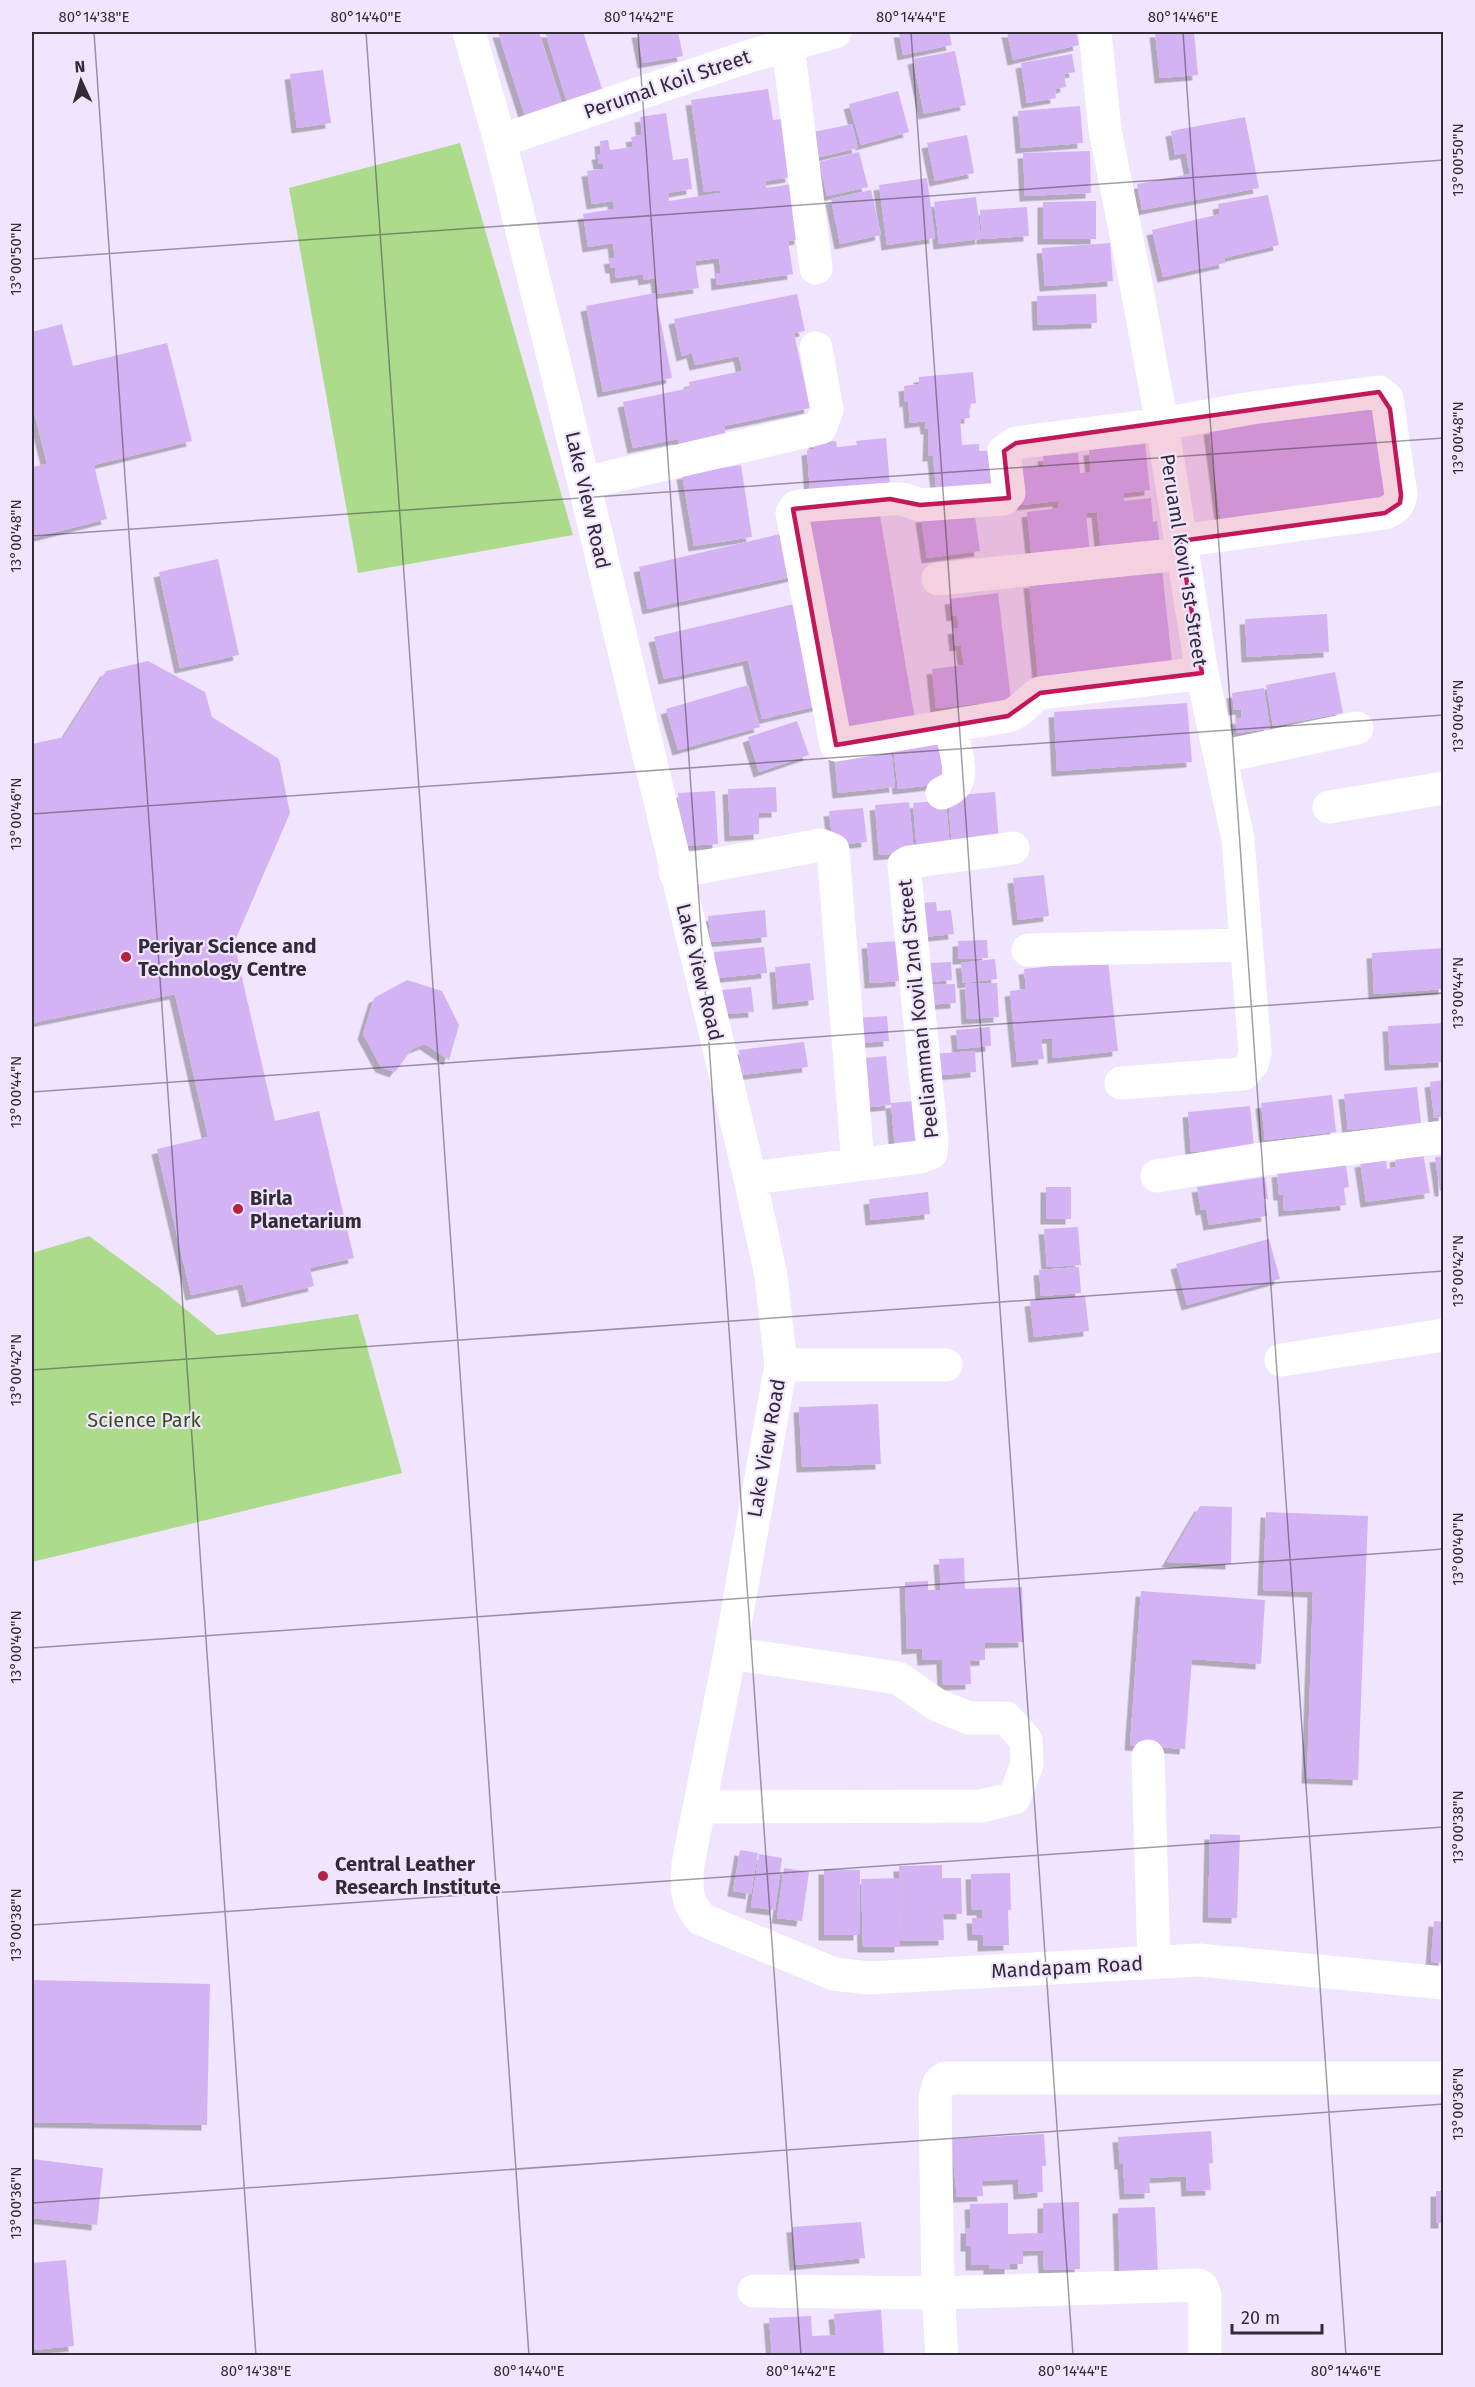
<svg xmlns="http://www.w3.org/2000/svg" width="1475" height="2387" viewBox="0 0 1475 2387" font-family="'Fira Sans',sans-serif">
<defs>
<filter id="shadow"><feDropShadow dx="-5.5" dy="5.5" stdDeviation="0" flood-color="#0004"/></filter>
</defs>
<rect width="100%" height="100%" fill="#f1e4ff"/>
<path fill="#addb8c" d="M 460,143 L 573,535 L 358,573 L 289,188 Z
M 89,1236 L 161,1289 L 217,1335 L 358,1314 L 402,1473 L 32,1562 L 32,1253 Z"/>
<path fill="#d4b3f4" filter="url(#shadow)" d="M 498,32 L 539,32 L 563,107 L 526,119 Z
M 545,32 L 583,32 L 604,94 L 568,105 Z
M 637,32 L 678,32 L 683,56 L 643,63 Z
M 899,32 L 949,32 L 952,45 L 903,55 Z
M 1007,32 L 1076,32 L 1079,45 L 1013,60 Z
M 1155,32 L 1194,32 L 1198,75 L 1160,78 Z
M 955,51 L 966,105 L 924,114 L 913,59 Z
M 1072,54 L 1075,72 L 1064,74 L 1066,87 L 1055,89 L 1056,98 L 1027,103 L 1021,63 Z
M 323,70 L 331,123 L 297,128 L 290,74 Z
M 768,89 L 773,120 L 782,119 L 791,177 L 765,181 L 766,188 L 792,184 L 800,239 L 788,241 L 793,274 L 717,285 L 716,273 L 721,273 L 719,258 L 695,261 L 699,288 L 658,294 L 656,278 L 644,280 L 643,274 L 616,278 L 615,268 L 611,268 L 609,259 L 615,258 L 613,243 L 588,247 L 583,214 L 614,209 L 613,201 L 592,204 L 587,171 L 604,169 L 603,164 L 599,164 L 597,154 L 601,154 L 600,141 L 608,140 L 610,150 L 633,147 L 631,137 L 642,135 L 640,117 L 666,113 L 673,160 L 688,158 L 692,189 L 668,193 L 669,201 L 720,193 L 720,190 L 704,192 L 691,100 Z
M 898,91 L 909,132 L 861,145 L 849,104 Z
M 1080,106 L 1083,143 L 1021,148 L 1018,111 Z
M 1245,117 L 1259,188 L 1142,210 L 1137,184 L 1190,174 L 1186,153 L 1175,155 L 1171,131 Z
M 852,124 L 858,148 L 819,157 L 814,132 Z
M 967,135 L 974,173 L 935,181 L 927,143 Z
M 1090,151 L 1091,193 L 1025,196 L 1023,153 Z
M 859,152 L 868,187 L 827,196 L 819,162 Z
M 927,178 L 935,238 L 887,245 L 879,185 Z
M 871,190 L 881,235 L 840,244 L 831,199 Z
M 1268,195 L 1279,245 L 1224,258 L 1225,263 L 1163,277 L 1152,230 L 1220,214 L 1218,204 Z
M 976,197 L 981,239 L 939,244 L 934,202 Z
M 1096,201 L 1096,239 L 1043,239 L 1043,202 Z
M 1027,207 L 1029,236 L 982,239 L 980,210 Z
M 1110,243 L 1113,281 L 1045,286 L 1042,248 Z
M 655,293 L 672,378 L 603,392 L 586,306 Z
M 797,294 L 805,331 L 794,333 L 810,408 L 724,426 L 726,440 L 680,449 L 678,439 L 633,448 L 623,402 L 690,388 L 689,382 L 742,371 L 739,356 L 695,365 L 692,353 L 682,356 L 674,319 Z
M 1096,294 L 1097,323 L 1038,325 L 1037,296 Z
M 62,324 L 73,366 L 167,343 L 192,441 L 94,465 L 107,519 L 32,538 L 32,467 L 47,464 L 32,403 L 32,332 Z
M 973,372 L 976,403 L 969,404 L 970,418 L 960,419 L 962,445 L 979,444 L 979,451 L 995,450 L 995,492 L 937,497 L 933,456 L 928,456 L 929,429 L 926,429 L 925,421 L 910,423 L 908,401 L 905,402 L 904,386 L 919,384 L 919,377 Z
M 1379,408 L 1391,503 L 1221,523 L 1209,429 Z
M 886,438 L 890,486 L 810,492 L 807,450 L 815,449 L 814,442 L 836,441 L 837,447 L 857,445 L 856,441 Z
M 1145,444 L 1150,490 L 1124,493 L 1124,501 L 1151,498 L 1153,522 L 1157,521 L 1160,546 L 1101,552 L 1097,512 L 1086,513 L 1090,554 L 1032,560 L 1027,512 L 1059,508 L 1058,501 L 1022,505 L 1018,468 L 1044,466 L 1043,456 L 1078,453 L 1080,473 L 1091,472 L 1089,450 Z
M 741,465 L 752,537 L 694,546 L 682,474 Z
M 878,504 L 916,725 L 842,738 L 804,517 Z
M 974,510 L 980,551 L 927,558 L 921,517 Z
M 785,533 L 795,576 L 648,609 L 639,567 Z
M 218,559 L 239,655 L 180,668 L 159,572 Z
M 1162,569 L 1173,672 L 1039,686 L 1029,583 Z
M 998,593 L 1011,700 L 936,708 L 932,669 L 964,665 L 961,645 L 955,646 L 953,629 L 959,628 L 957,615 L 952,616 L 950,599 Z
M 798,603 L 822,705 L 762,719 L 748,660 L 664,679 L 654,637 Z
M 1327,614 L 1329,652 L 1247,657 L 1245,619 Z
M 148,661 L 205,692 L 212,717 L 279,759 L 290,813 L 234,943 L 275,1121 L 319,1111 L 354,1258 L 310,1268 L 314,1286 L 247,1302 L 243,1284 L 191,1295 L 157,1149 L 208,1137 L 175,994 L 32,1023 L 32,744 L 64,737 L 106,671 Z
M 1335,672 L 1343,713 L 1273,726 L 1266,685 Z
M 748,685 L 760,727 L 678,750 L 666,709 Z
M 1264,688 L 1270,729 L 1237,733 L 1235,719 L 1242,718 L 1241,709 L 1234,710 L 1232,693 Z
M 1187,703 L 1192,762 L 1057,771 L 1054,712 Z
M 797,721 L 809,755 L 759,772 L 748,737 Z
M 946,740 L 951,783 L 898,789 L 893,746 Z
M 891,748 L 895,787 L 838,793 L 834,754 Z
M 776,787 L 777,812 L 759,813 L 759,834 L 730,836 L 728,789 Z
M 715,791 L 718,844 L 681,846 L 678,793 Z
M 995,792 L 999,842 L 952,847 L 948,796 Z
M 946,800 L 950,849 L 917,852 L 913,803 Z
M 909,802 L 914,852 L 879,855 L 875,805 Z
M 863,808 L 867,842 L 833,845 L 829,811 Z
M 1044,875 L 1049,916 L 1018,920 L 1013,878 Z
M 936,902 L 937,911 L 951,910 L 954,934 L 923,937 L 920,903 Z
M 765,910 L 767,937 L 711,942 L 708,916 Z
M 987,940 L 988,958 L 958,959 L 958,941 Z
M 899,941 L 901,981 L 870,983 L 867,943 Z
M 764,947 L 767,973 L 717,978 L 714,952 Z
M 1444,948 L 1444,989 L 1374,994 L 1372,953 Z
M 995,959 L 997,979 L 963,983 L 961,963 Z
M 1108,960 L 1118,1051 L 1053,1058 L 1052,1038 L 1041,1039 L 1044,1059 L 1017,1062 L 1010,991 L 1026,989 L 1024,969 Z
M 951,962 L 952,980 L 930,982 L 929,963 Z
M 810,963 L 814,1000 L 778,1004 L 775,967 Z
M 407,980 L 442,991 L 459,1025 L 449,1060 L 425,1044 L 412,1049 L 395,1072 L 381,1067 L 363,1034 L 374,998 Z
M 997,983 L 999,1017 L 967,1019 L 965,984 Z
M 955,984 L 956,1003 L 924,1005 L 923,985 Z
M 751,987 L 754,1012 L 725,1014 L 722,990 Z
M 887,1016 L 889,1041 L 859,1043 L 857,1018 Z
M 1444,1023 L 1444,1062 L 1390,1065 L 1388,1026 Z
M 990,1027 L 991,1046 L 958,1049 L 956,1030 Z
M 804,1042 L 808,1067 L 742,1075 L 739,1050 Z
M 975,1051 L 976,1072 L 932,1076 L 930,1054 Z
M 886,1056 L 891,1105 L 860,1108 L 855,1059 Z
M 1444,1080 L 1444,1116 L 1434,1118 L 1430,1082 Z
M 1417,1087 L 1421,1123 L 1348,1130 L 1344,1094 Z
M 1332,1095 L 1336,1132 L 1265,1140 L 1261,1103 Z
M 914,1101 L 918,1147 L 895,1149 L 891,1103 Z
M 1250,1106 L 1254,1147 L 1191,1152 L 1188,1112 Z
M 1423,1153 L 1430,1193 L 1366,1202 L 1360,1162 L 1386,1158 L 1387,1169 L 1396,1167 L 1395,1157 Z
M 1444,1156 L 1444,1191 L 1440,1191 L 1435,1157 Z
M 1346,1165 L 1349,1187 L 1344,1188 L 1346,1205 L 1284,1211 L 1283,1195 L 1279,1195 L 1277,1172 Z
M 1265,1177 L 1268,1199 L 1264,1199 L 1267,1216 L 1209,1225 L 1206,1209 L 1201,1210 L 1197,1187 Z
M 1046,1187 L 1071,1187 L 1071,1219 L 1046,1219 Z
M 928,1192 L 930,1214 L 871,1220 L 869,1199 Z
M 1078,1227 L 1081,1265 L 1047,1267 L 1044,1229 Z
M 1269,1239 L 1280,1279 L 1187,1305 L 1176,1264 Z
M 1079,1267 L 1081,1293 L 1041,1296 L 1039,1270 Z
M 1085,1296 L 1089,1331 L 1034,1337 L 1030,1301 Z
M 878,1404 L 881,1464 L 802,1467 L 799,1407 Z
M 1200,1506 L 1232,1507 L 1231,1564 L 1167,1562 Z
M 1266,1512 L 1368,1516 L 1358,1780 L 1307,1778 L 1313,1592 L 1263,1590 Z
M 964,1558 L 965,1589 L 1022,1587 L 1024,1642 L 985,1643 L 985,1660 L 970,1661 L 971,1684 L 943,1685 L 942,1659 L 923,1660 L 922,1648 L 907,1649 L 905,1582 L 928,1581 L 928,1590 L 941,1590 L 939,1559 Z
M 1141,1591 L 1265,1600 L 1261,1664 L 1192,1659 L 1185,1749 L 1130,1745 Z
M 1210,1834 L 1240,1835 L 1237,1918 L 1208,1917 Z
M 740,1850 L 758,1853 L 751,1894 L 733,1891 Z
M 759,1854 L 782,1858 L 775,1910 L 751,1907 Z
M 942,1865 L 942,1878 L 961,1878 L 962,1914 L 943,1914 L 944,1940 L 901,1941 L 899,1866 Z
M 784,1868 L 809,1872 L 802,1921 L 777,1918 Z
M 824,1869 L 860,1870 L 859,1935 L 824,1935 Z
M 1010,1873 L 1011,1910 L 1008,1910 L 1009,1945 L 983,1946 L 983,1935 L 973,1935 L 972,1918 L 983,1918 L 982,1910 L 972,1910 L 971,1874 Z
M 899,1878 L 900,1947 L 863,1947 L 861,1879 Z
M 1434,1921 L 1444,1922 L 1444,1963 L 1431,1962 Z
M 32,1980 L 210,1984 L 207,2125 L 32,2122 Z
M 1211,2131 L 1213,2163 L 1209,2164 L 1211,2190 L 1187,2191 L 1186,2176 L 1149,2178 L 1150,2193 L 1125,2194 L 1123,2164 L 1120,2164 L 1118,2137 Z
M 1044,2134 L 1046,2166 L 1042,2166 L 1043,2192 L 1019,2194 L 1018,2179 L 982,2181 L 983,2196 L 957,2197 L 951,2139 Z
M 32,2159 L 103,2168 L 97,2225 L 32,2218 Z
M 1436,2191 L 1444,2191 L 1444,2223 L 1436,2223 Z
M 1079,2202 L 1080,2269 L 1044,2270 L 1043,2250 L 1023,2251 L 1023,2264 L 1010,2264 L 1010,2269 L 989,2269 L 989,2265 L 971,2265 L 971,2246 L 966,2246 L 966,2228 L 971,2228 L 970,2204 L 1008,2203 L 1008,2234 L 1043,2233 L 1043,2203 Z
M 1155,2207 L 1158,2274 L 1120,2275 L 1118,2208 Z
M 861,2222 L 865,2258 L 795,2265 L 792,2227 Z
M 66,2260 L 74,2346 L 32,2350 L 32,2263 Z
M 881,2310 L 884,2356 L 772,2356 L 769,2318 L 811,2316 L 812,2336 L 836,2335 L 834,2314 Z"/>
<g fill="none" stroke-linecap="round" stroke-linejoin="round">
<path stroke="#fff" stroke-width="33" d="M 469,32 L 500,141 L 584,483 L 750,1178 L 771,1276 L 781,1365 L 730,1653 L 688,1864 C 686,1888 685,1900 701,1919 L 834,1974 L 868,1978 L 1199,1960 L 1444,1983
M 1095,32 L 1105,130 L 1137,289 L 1162,424 L 1202,673 L 1238,839 L 1255,1052 L 1253,1062 L 1243,1074 L 1121,1083
M 788,45 L 816,268
M 500,141 L 740,59 L 835,32
M 584,483 L 820,428 L 827,410 L 816,348
M 1180,541 L 1385,513 C 1395,508 1399,506 1401,495 L 1387,399 L 1379,392 L 1252,408 L 1162,424 L 1016,443 L 1004,451 L 1009,493 L 1004,499 L 920,505 L 902,499 L 890,499 L 800,506 L 796,507 L 792,513 L 836,745 L 1008,716 C 1022,712 1027,700 1040,693 L 1202,673
M 938,579 L 1182,554
M 1220,757 L 1357,728
M 942,793 C 948,790 954,788 957,781 C 962,769 953,739 950,726
M 1329,807 L 1444,788
M 675,872 L 821,845 L 833,850 L 858,1164
M 1028,950 L 1245,945
M 1157,1176 L 1255,1160 L 1444,1137
M 750,1178 L 920,1157 L 931,1153 L 932,1141 L 904,865 L 909,862 L 1013,848
M 1281,1360 L 1444,1335
M 781,1365 L 946,1365
M 1148,1756 L 1154,1962
M 699,1807 L 982,1806 L 1014,1798 L 1027,1764 L 1026,1740 L 1006,1718 L 969,1718 L 937,1705 L 898,1678 L 730,1653
M 754,2291 L 938,2293 L 1199,2285 L 1202,2287 L 1205,2295 L 1205,2356
M 942,2356 L 938,2293 L 935,2097 L 939,2083 L 945,2078 L 1444,2078"/>
</g>
<path fill="#c2185b" fill-opacity="0.2" stroke="#c2185b" stroke-width="4.5" stroke-linejoin="round" d="M 1379,392 L 1390,409 L 1401,495 L 1400,503 L 1385,513 L 1180,541 L 1202,673 L 1040,693 L 1008,716 L 836,745 L 793,509 L 890,499 L 920,505 L 1009,498 L 1004,451 L 1016,443 Z"/>
<path fill="none" stroke="#302b35" stroke-width="1.5" stroke-opacity="0.45" d="M 94,32 L 256,2356M 366,32 L 529,2356M 638,32 L 801,2356M 911,32 L 1073,2356M 1183,32 L 1346,2356M 32,259 L 1444,160M 32,536 L 1444,438M 32,814 L 1444,715M 32,1092 L 1444,993M 32,1370 L 1444,1271M 32,1648 L 1444,1549M 32,1925 L 1444,1827M 32,2203 L 1444,2104"/>
<g fill="#b4223f" stroke="#f1e4ff" stroke-width="2">
<circle cx="126" cy="957" r="6"/>
<circle cx="238" cy="1209" r="6"/>
<circle cx="323" cy="1876" r="6"/>
</g>
<g text-anchor="middle" stroke-width="4.5" stroke-linejoin="round" paint-order="stroke">
<g font-size="20" fill="#302b35" stroke="#f1e4ff">
<text transform="translate(667 84) rotate(-19)" y="7">Perumal Koil Street</text>
<text transform="translate(588 500) rotate(77)" y="7">Lake View Road</text>
<text transform="translate(1184 560) rotate(81)" y="7">Peruaml Kovil 1st Street</text>
<text transform="translate(700 972) rotate(76)" y="7">Lake View Road</text>
<text transform="translate(918 1009) rotate(-96)" y="7">Peeliamman Kovil 2nd Street</text>
<text transform="translate(766 1448) rotate(-80)" y="7">Lake View Road</text>
<text transform="translate(1067 1967) rotate(-3)" y="7">Mandapam Road</text>
</g>
<g font-size="20" font-weight="bold" fill="#302b35" stroke="#f1e4ff" text-anchor="start">
<text x="138" y="953">Periyar Science and<tspan x="138" dy="23">Technology Centre</tspan></text>
<text x="250" y="1205">Birla<tspan x="250" dy="23">Planetarium</tspan></text>
<text x="335" y="1871">Central Leather<tspan x="335" dy="23">Research Institute</tspan></text>
</g>
<g font-size="20" fill="#324f18" stroke="#f1e4ff">
<text x="144" y="1427">Science Park</text>
</g>
</g>
<rect width="1475" height="2387" fill="none" stroke="#f1e4ff" stroke-width="66"/>
<g transform="translate(81 81) rotate(356)" stroke="#f1e4ff" stroke-width="4.5" paint-order="stroke">
<path d="M0-4.5L10 22L0 15L-10 22Z" fill="#302b35"/>
<text y="-9" font-size="16" font-weight="bold" text-anchor="middle" fill="#302b35">N</text>
</g>
<path d="M1232 2324v9h90v-9" fill="none" stroke="#302b35" stroke-width="3"/>
<text x="1241" y="2324" font-size="18" fill="#302b35" stroke="#f1e4ff" stroke-width="4.5" paint-order="stroke">20 m</text>
<rect x="33" y="33" width="1409" height="2321" fill="none" stroke="#302b35" stroke-width="2"/>
<g font-size="15" text-anchor="middle" fill="#302b35">
<text x="94" y="22">80°14'38"E</text>
<text x="366" y="22">80°14'40"E</text>
<text x="639" y="22">80°14'42"E</text>
<text x="911" y="22">80°14'44"E</text>
<text x="1183" y="22">80°14'46"E</text>
<text transform="translate(1458 160) rotate(-90)" y="5">13°00'50"N</text>
<text transform="translate(16 259) rotate(-90)" y="5">13°00'50"N</text>
<text transform="translate(1458 438) rotate(-90)" y="5">13°00'48"N</text>
<text transform="translate(16 536) rotate(-90)" y="5">13°00'48"N</text>
<text transform="translate(1458 716) rotate(-90)" y="5">13°00'46"N</text>
<text transform="translate(16 814) rotate(-90)" y="5">13°00'46"N</text>
<text transform="translate(1458 993) rotate(-90)" y="5">13°00'44"N</text>
<text transform="translate(16 1092) rotate(-90)" y="5">13°00'44"N</text>
<text transform="translate(1458 1271) rotate(-90)" y="5">13°00'42"N</text>
<text transform="translate(16 1370) rotate(-90)" y="5">13°00'42"N</text>
<text transform="translate(1458 1549) rotate(-90)" y="5">13°00'40"N</text>
<text transform="translate(16 1647) rotate(-90)" y="5">13°00'40"N</text>
<text transform="translate(1458 1827) rotate(-90)" y="5">13°00'38"N</text>
<text transform="translate(16 1925) rotate(-90)" y="5">13°00'38"N</text>
<text transform="translate(1458 2104) rotate(-90)" y="5">13°00'36"N</text>
<text transform="translate(16 2203) rotate(-90)" y="5">13°00'36"N</text>
<text x="256" y="2376">80°14'38"E</text>
<text x="529" y="2376">80°14'40"E</text>
<text x="801" y="2376">80°14'42"E</text>
<text x="1073" y="2376">80°14'44"E</text>
<text x="1346" y="2376">80°14'46"E</text>
</g>
</svg>
